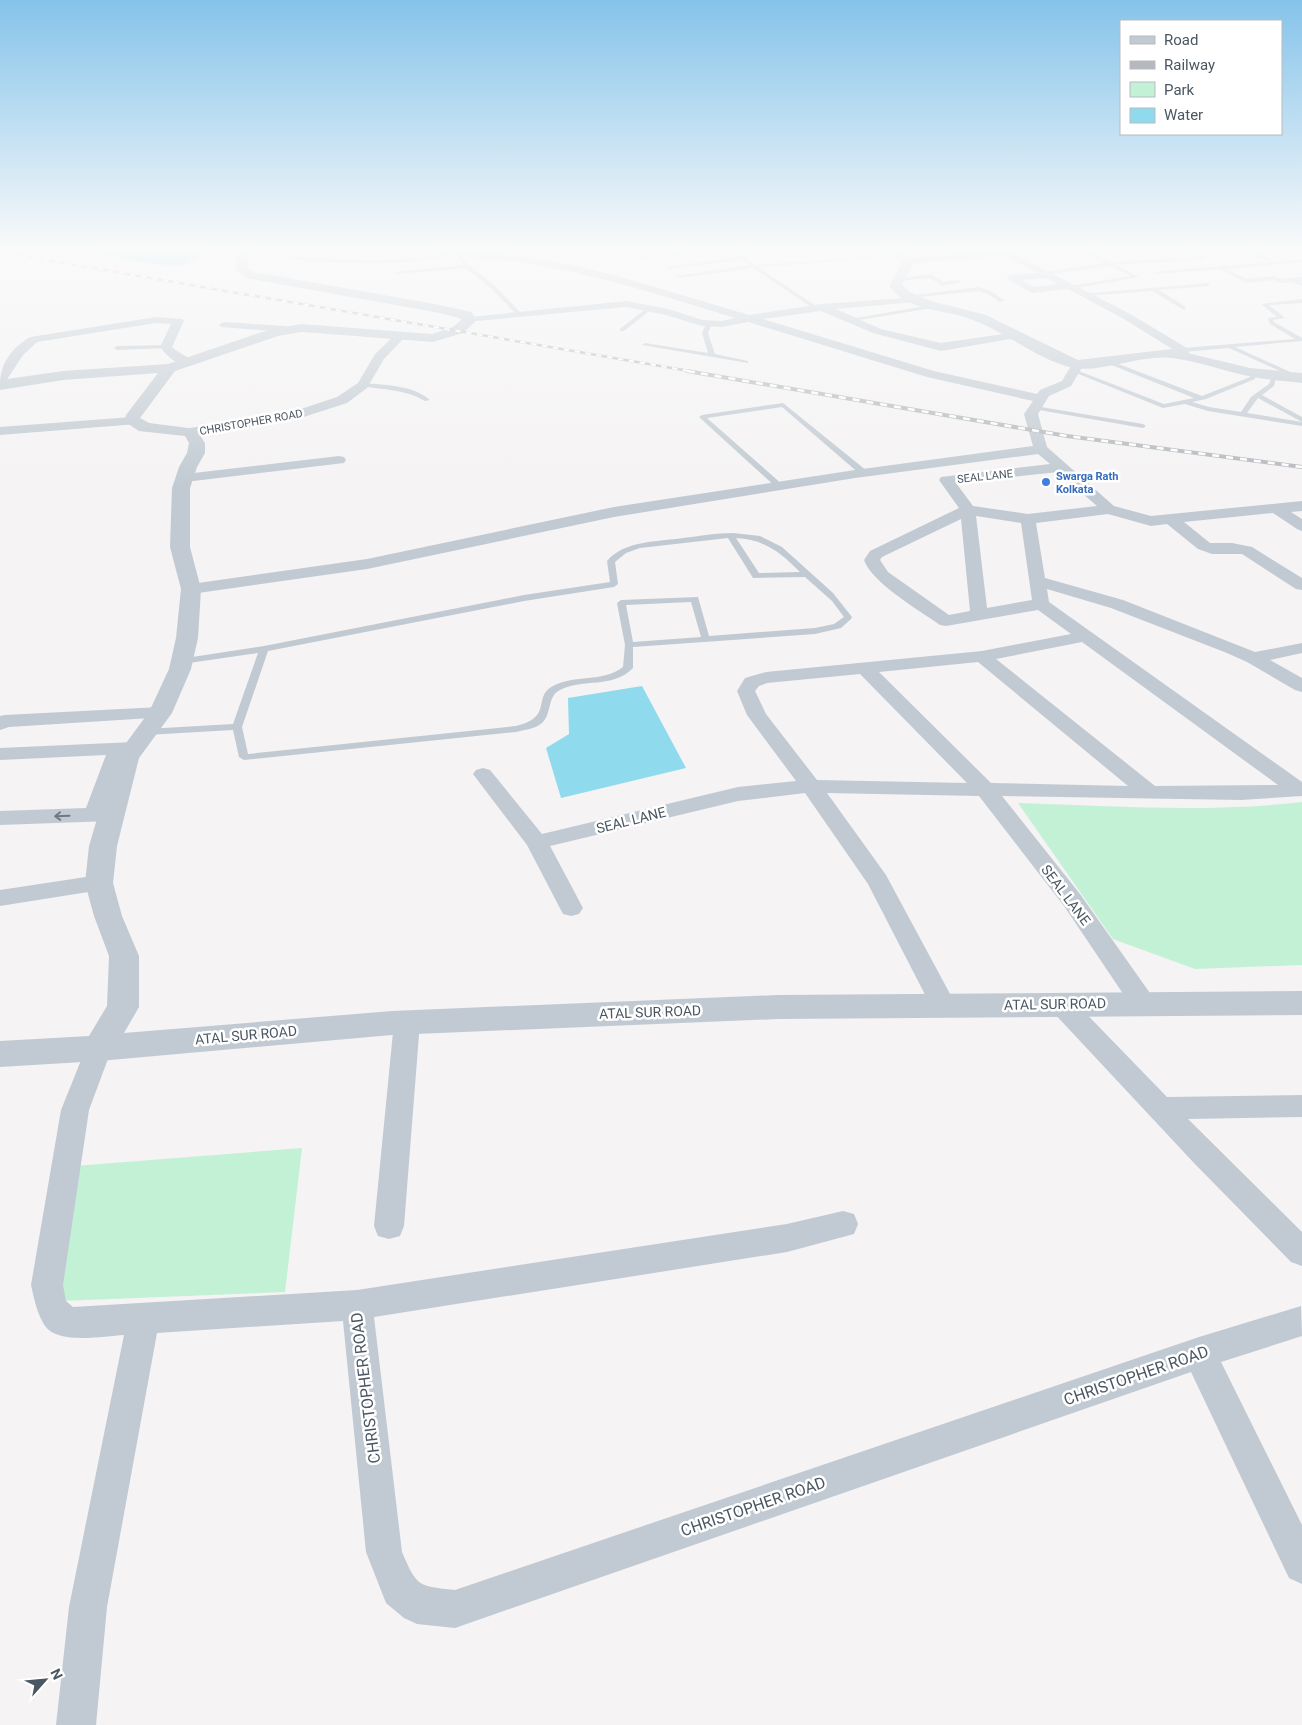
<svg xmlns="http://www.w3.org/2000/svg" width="1302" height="1725" viewBox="0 0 1302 1725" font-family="Roboto,sans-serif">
<rect width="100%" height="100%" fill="#f5f3f3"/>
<path fill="#c3f1d5" d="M 1302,802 L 1302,965 L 1195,969 L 1113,939 L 1018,803 C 1112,806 1208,813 1302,802 Z
M 302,1148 L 285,1292 L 60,1301 L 75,1166 Z"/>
<path fill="#90daee" d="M 102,247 L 202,247 L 204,248 C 201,258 191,264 181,265 C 160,267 120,259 99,253 Z
M 642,686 L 686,768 L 561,798 L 546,748 L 569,734 L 568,698 Z"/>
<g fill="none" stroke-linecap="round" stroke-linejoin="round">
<path fill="#c1cad2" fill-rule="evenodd" d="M 538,247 L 547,247 L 541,248 L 532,262 L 528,262 Z
M 723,247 L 728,247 L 733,250 L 770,247 L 737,253 L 746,257 L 754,265 L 843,259 L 899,252 L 901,253 L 843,261 L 758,267 L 816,306 L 814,309 L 753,268 L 679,278 L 676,276 L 749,265 L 741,260 L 668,269 L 665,267 L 737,257 Z
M 920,247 L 937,247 L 896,251 L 894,250 Z
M 968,247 L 973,247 L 989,255 L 985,256 Z
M 1079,247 L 1104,247 L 1102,248 L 1086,249 L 1111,262 L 1199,257 L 1184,247 L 1189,247 L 1208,259 L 1117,265 L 1139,277 L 1071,289 L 1069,286 L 1131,276 L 1110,266 L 1043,275 L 1040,273 L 1105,263 L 1079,250 L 1007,254 L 1005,253 Z
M 1240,247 L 1245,247 L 1277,262 L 1302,260 L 1302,262 L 1227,269 L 1247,279 L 1274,276 L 1281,279 L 1302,277 L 1302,281 L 1299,281 L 1302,282 L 1302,286 L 1292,282 L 1280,283 L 1273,280 L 1246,283 L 1220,269 L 1156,274 L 1153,272 L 1271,262 L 1247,253 Z
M 457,251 L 469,265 L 495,286 L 521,313 L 521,315 L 517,315 L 491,288 L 466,268 L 396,274 L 393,272 L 464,265 L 456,254 C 410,265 364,264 318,261 C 307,260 293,261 284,257 L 286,256 C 344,260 400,265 457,251 Z
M 690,253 L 688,255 L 616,259 L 614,258 Z
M 931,274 L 943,282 L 958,280 L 961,282 L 942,286 L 930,278 L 898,281 L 895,279 Z
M 1208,283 L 1210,286 L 1159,290 L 1186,307 L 1184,310 L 1152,291 L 1085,296 L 1082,294 Z
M 979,287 L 992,292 L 1005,301 L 1000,302 L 988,294 L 979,291 L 909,298 L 906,296 Z
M 1302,299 L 1302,303 L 1269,305 L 1285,318 L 1273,320 L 1274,322 L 1302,338 L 1302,341 L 1235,347 L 1297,375 L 1297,377 L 1293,377 L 1229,348 L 1183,352 L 1180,350 L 1183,348 L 1295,339 L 1270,324 L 1268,318 L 1277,317 L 1261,304 Z
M 931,305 L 933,308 L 847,322 L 844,320 Z
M 648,307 L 653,308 L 624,331 L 620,331 L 620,329 Z
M 709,322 L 712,324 L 708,333 L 715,354 L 748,361 L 748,363 L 642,345 L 645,343 L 708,353 L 702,333 L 706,324 Z
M 166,345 L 169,347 L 168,348 L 117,350 L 114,348 L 117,346 Z
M 1104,360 L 1108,360 L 1202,396 L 1250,377 L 1252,372 L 1256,372 L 1255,379 L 1206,399 L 1192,402 L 1209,407 L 1241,412 L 1251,397 L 1269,384 L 1273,374 L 1277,374 L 1274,386 L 1262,395 L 1302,417 L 1302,422 L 1258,398 L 1247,413 L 1302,422 L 1302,426 L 1208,411 L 1185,404 L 1163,408 L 1071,371 L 1076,370 L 1164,404 L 1194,398 L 1104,362 Z
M 363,383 C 385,385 413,385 430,400 L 425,401 C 405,389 383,390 361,386 L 361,384 Z
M 783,403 L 867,471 L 867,475 L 861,475 L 782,407 L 707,418 L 784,486 L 777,488 L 699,417 L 702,415 Z
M 1035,406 L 1143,424 L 1146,426 L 1143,428 L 1033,409 L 1032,408 Z
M 733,533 L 760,536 L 782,547 L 833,593 L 852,617 L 851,619 L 841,628 L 815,634 L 633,647 L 633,668 C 613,689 583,678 560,690 C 547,696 552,714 542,723 C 535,729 524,730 516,732 L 244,760 L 239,757 L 233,730 L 146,735 L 141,732 L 146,729 L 233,724 L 258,653 L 182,664 L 179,663 L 179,659 L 264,646 L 524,595 L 610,582 L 607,561 C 625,540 657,542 683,538 C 700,536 716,533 733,533 ZM 728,538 L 753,578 L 805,577 L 832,601 L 844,617 L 834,624 L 815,628 L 709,636 L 698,597 L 621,600 L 617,603 L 625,645 L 623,667 C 602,683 575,674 553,686 C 532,697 554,717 516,726 L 248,754 L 242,727 L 268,651 L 524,601 L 614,587 L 618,584 L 615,562 L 626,553 L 640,548 ZM 736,538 C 764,539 781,553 800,572 L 759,573 ZM 691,602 L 701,637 L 633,642 L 626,605 Z"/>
<path fill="#c1cad2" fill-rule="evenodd" d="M 444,247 L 455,247 L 466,251 L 521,256 L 573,265 L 628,279 L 749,315 L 821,304 L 919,297 L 920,299 L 915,302 L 836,309 L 881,329 L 941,343 L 1016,332 L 1022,335 L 1016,338 L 941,351 L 873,333 L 821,311 L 763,319 L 934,371 L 1037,394 L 1040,390 L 1062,381 L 1074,361 L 1082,361 L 1084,364 L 1071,386 L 1049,396 L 1038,414 L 1047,447 L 1114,506 L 1151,516 L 1302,501 L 1302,511 L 1291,512 L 1302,519 L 1302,531 L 1297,529 L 1273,513 L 1184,522 L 1210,543 L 1232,543 L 1252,547 L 1302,578 L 1302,590 L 1296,589 L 1242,554 L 1212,554 L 1198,549 L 1167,524 L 1151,526 L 1108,514 L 1036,523 L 1045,578 L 1123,600 L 1255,652 L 1302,643 L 1302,653 L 1270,660 L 1302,678 L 1302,692 L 1295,690 L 1247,662 L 1227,653 L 1111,608 L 1047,589 L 1049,602 L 1302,782 L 1302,796 L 1241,800 L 1002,796 L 1080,894 L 1152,996 L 1156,1003 L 1152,1010 L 1143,1013 L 1134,1010 L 1064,906 L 979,796 L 827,793 L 886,875 L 956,1005 L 952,1012 L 943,1015 L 934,1012 L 868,884 L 805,793 L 738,801 L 550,846 L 583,908 L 579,914 L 571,916 L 563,914 L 527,845 L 473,774 L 476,770 L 483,768 L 490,770 L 542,834 L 738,787 L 796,781 L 747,715 L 737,691 L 745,678 L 766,672 L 982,651 L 1071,634 L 1038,610 L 946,626 L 940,625 C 919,610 872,583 864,560 L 870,551 L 959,508 L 939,480 L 941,477 L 1050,464 L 1038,454 L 855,478 L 614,517 L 367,569 L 191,594 L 185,593 L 183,589 L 185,585 L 191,584 L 367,559 L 614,507 L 855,470 L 1033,446 L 1024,414 L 1033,401 L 927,377 L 748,322 L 722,327 L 702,326 L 666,315 L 626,307 L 466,322 L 464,320 L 466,318 L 470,317 L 626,301 L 668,309 L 703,320 L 722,321 L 735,318 C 666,297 597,274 525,263 C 506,260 456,261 444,247 ZM 1058,472 L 1097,506 L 1028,514 L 973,506 L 956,483 ZM 976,516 L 1021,523 L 1032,600 L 987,608 ZM 961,519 L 970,611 L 949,615 L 888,572 L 880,560 L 882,557 ZM 1082,642 L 1278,785 L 1155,786 L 996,659 ZM 978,662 L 1128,786 L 991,783 L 879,672 ZM 860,674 L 967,783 L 817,780 L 766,714 L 755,691 L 759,686 L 767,683 Z
M 1007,250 L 1132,315 L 1187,348 L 1190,355 L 1184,359 L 1180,358 L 1177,352 L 1124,319 L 1068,289 L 1032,293 L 1006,278 L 1011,275 L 1037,273 L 1005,256 L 906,264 L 901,261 L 906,258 ZM 1047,278 L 1058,284 L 1034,287 L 1022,280 Z
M 156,317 L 182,319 L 184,321 L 172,347 C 178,353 187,355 193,362 L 191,365 C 179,368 167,356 160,347 L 171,324 L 156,323 L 37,342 L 23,355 L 4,384 L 0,385 C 0,363 12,348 30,337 Z
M 225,322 L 286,326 L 292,329 L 286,332 L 221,327 L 219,325 L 221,323 Z
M 400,333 L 406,336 L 384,359 L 367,388 L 347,403 L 291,421 L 190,436 L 183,432 L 190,428 L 289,413 L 337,397 L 358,383 L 375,354 L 396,334 Z
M 132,417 L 139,421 L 137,424 L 0,435 L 0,427 Z
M 339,456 L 344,457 L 346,460 L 344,463 L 185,482 L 180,481 L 178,478 L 180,475 L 185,474 Z
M 160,707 L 167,709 L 170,713 L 167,717 L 9,727 L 0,730 L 0,716 L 5,715 Z
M 134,742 L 141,744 L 144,748 L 141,752 L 122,755 L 124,758 L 108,807 L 119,809 L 122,814 L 119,819 L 111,821 L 0,825 L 0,811 L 86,808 L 106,755 L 0,760 L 0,748 Z
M 99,875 L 107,877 L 110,883 L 107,889 L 0,906 L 0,890 Z
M 1061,994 L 1070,997 L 1167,1097 L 1302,1095 L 1302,1117 L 1188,1119 L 1302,1232 L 1302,1266 L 1291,1262 L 1194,1163 L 1052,1011 L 1048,1004 L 1052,997 Z
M 407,1012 L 416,1015 L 420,1022 L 404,1226 L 400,1236 L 389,1239 L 378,1236 L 374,1226 L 394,1022 L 398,1015 Z
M 99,1038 L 108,1041 L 112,1048 L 89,1110 L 63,1285 L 66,1301 L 73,1307 L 357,1290 L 787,1224 L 843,1211 L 854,1214 L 858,1224 L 854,1234 L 787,1252 L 374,1317 L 402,1552 C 417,1587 418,1586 455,1590 L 1199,1337 L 1301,1306 L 1302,1336 L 1221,1362 L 1302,1525 L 1302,1584 L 1289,1578 L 1191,1372 L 455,1628 L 417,1624 L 404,1618 L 386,1603 L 366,1552 L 343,1321 L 157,1333 L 107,1607 L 96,1725 L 56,1725 L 69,1607 L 124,1335 C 103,1336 59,1345 45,1326 C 37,1314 34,1298 31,1285 L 61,1110 L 86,1048 L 90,1041 Z"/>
<path fill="#c1cad2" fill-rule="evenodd" d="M 243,247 L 255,247 L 248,258 L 248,268 L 254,272 L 440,305 L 471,312 L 477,320 L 463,333 L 433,342 L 302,332 L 278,336 L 175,371 L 140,418 L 149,423 L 196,429 L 205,443 L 205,453 L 197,467 L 190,488 L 190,547 L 201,589 L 198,638 L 191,669 L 172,713 L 139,758 L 117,846 L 113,883 L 122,916 L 139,956 L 139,1007 L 124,1033 L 392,1011 L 778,995 L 1302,991 L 1302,1015 L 778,1019 L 392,1035 L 99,1061 L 0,1067 L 0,1041 L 89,1036 L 107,1006 L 109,956 L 94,916 L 85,883 L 89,846 L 115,758 L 149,712 L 169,669 L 176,638 L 181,589 L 170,547 L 172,488 L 179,467 L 187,453 L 189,443 L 185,436 L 139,431 L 124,421 L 126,415 L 158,373 L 63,380 L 0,390 L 0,380 L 63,371 L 168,364 L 271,329 L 302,324 L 432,334 L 453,327 L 462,319 L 440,313 L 246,278 L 236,269 L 236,258 Z
M 887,247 L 899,247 L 909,256 L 913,265 L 902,285 L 910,292 L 931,301 L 986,315 L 1078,360 L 1171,349 L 1250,368 L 1302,373 L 1302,383 C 1285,381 1266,380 1249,376 C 1223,371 1198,361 1172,358 C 1142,354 1101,373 1074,368 C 1036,360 1002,328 964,317 C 939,309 906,310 889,286 L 901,265 L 899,260 Z"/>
<defs>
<path id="rail-far1" d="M 6,249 L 34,247
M 0,252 L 695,372"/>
<path id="rail" d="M 687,371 L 1067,436 L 1302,467"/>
</defs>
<use href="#rail-far1" stroke="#b5b8bd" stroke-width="2.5"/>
<use href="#rail" stroke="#b5b8bd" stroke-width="4"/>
<use href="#rail-far1" stroke="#fff" stroke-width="2" stroke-dasharray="5.5" stroke-linecap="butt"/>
<use href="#rail" stroke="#fff" stroke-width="2.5" stroke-dasharray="7" stroke-linecap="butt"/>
</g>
<defs><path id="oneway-shaft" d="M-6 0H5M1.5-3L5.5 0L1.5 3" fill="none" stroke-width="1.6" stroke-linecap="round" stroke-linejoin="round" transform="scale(1.25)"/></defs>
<use stroke="#6e7983" href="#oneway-shaft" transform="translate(62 816) rotate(178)"/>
<linearGradient id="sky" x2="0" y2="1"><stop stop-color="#85c3ea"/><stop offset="0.51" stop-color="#fafafa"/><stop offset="1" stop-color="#fafafa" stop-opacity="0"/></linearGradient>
<rect width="1302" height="488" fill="url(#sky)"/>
<circle fill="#3f7fe0" stroke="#fff" stroke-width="2" cx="1046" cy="482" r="5"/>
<g text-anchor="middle" stroke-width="5" stroke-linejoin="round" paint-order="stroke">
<g font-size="11" fill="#4a5661" stroke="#fff">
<text transform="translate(251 422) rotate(-10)" y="4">CHRISTOPHER ROAD</text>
<text transform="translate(985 476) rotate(-6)" y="4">SEAL LANE</text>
</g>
<g font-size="11" font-weight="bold" fill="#366cbe" stroke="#fff" text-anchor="start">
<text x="1056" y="480">Swarga Rath<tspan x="1056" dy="13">Kolkata</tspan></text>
</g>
<g font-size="14" fill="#4a5661" stroke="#fff">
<text transform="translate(631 820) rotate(-14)" y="5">SEAL LANE</text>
<text transform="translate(1066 895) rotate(53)" y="5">SEAL LANE</text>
<text transform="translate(1055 1004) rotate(-1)" y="5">ATAL SUR ROAD</text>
<text transform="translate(650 1012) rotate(-2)" y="5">ATAL SUR ROAD</text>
<text transform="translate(246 1035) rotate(-5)" y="5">ATAL SUR ROAD</text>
</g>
<g font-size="16" fill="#4a5661" stroke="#fff">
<text transform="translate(1136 1375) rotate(-19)" y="6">CHRISTOPHER ROAD</text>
<text transform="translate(365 1388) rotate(-97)" y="6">CHRISTOPHER ROAD</text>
<text transform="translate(753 1506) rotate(-19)" y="6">CHRISTOPHER ROAD</text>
</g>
</g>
<rect x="1120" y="20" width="162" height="115" fill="#ffffff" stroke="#b7bbc0"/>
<rect x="1130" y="36" width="25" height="8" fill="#c1cad2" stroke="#b7bbc0"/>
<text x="1164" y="45" font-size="15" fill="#4a5661">Road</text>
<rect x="1130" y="61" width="25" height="8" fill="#b5b8bd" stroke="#b7bbc0"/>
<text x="1164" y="70" font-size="15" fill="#4a5661">Railway</text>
<rect x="1130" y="82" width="25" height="15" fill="#c3f1d5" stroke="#b7bbc0"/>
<text x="1164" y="95" font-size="15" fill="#4a5661">Park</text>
<rect x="1130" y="108" width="25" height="15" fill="#90daee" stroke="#b7bbc0"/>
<text x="1164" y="120" font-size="15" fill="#4a5661">Water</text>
<g transform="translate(45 1680) rotate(63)" stroke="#ffffff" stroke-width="4" paint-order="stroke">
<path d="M0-4L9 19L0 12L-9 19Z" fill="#4a5661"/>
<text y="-8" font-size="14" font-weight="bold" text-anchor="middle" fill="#4a5661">N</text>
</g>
</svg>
